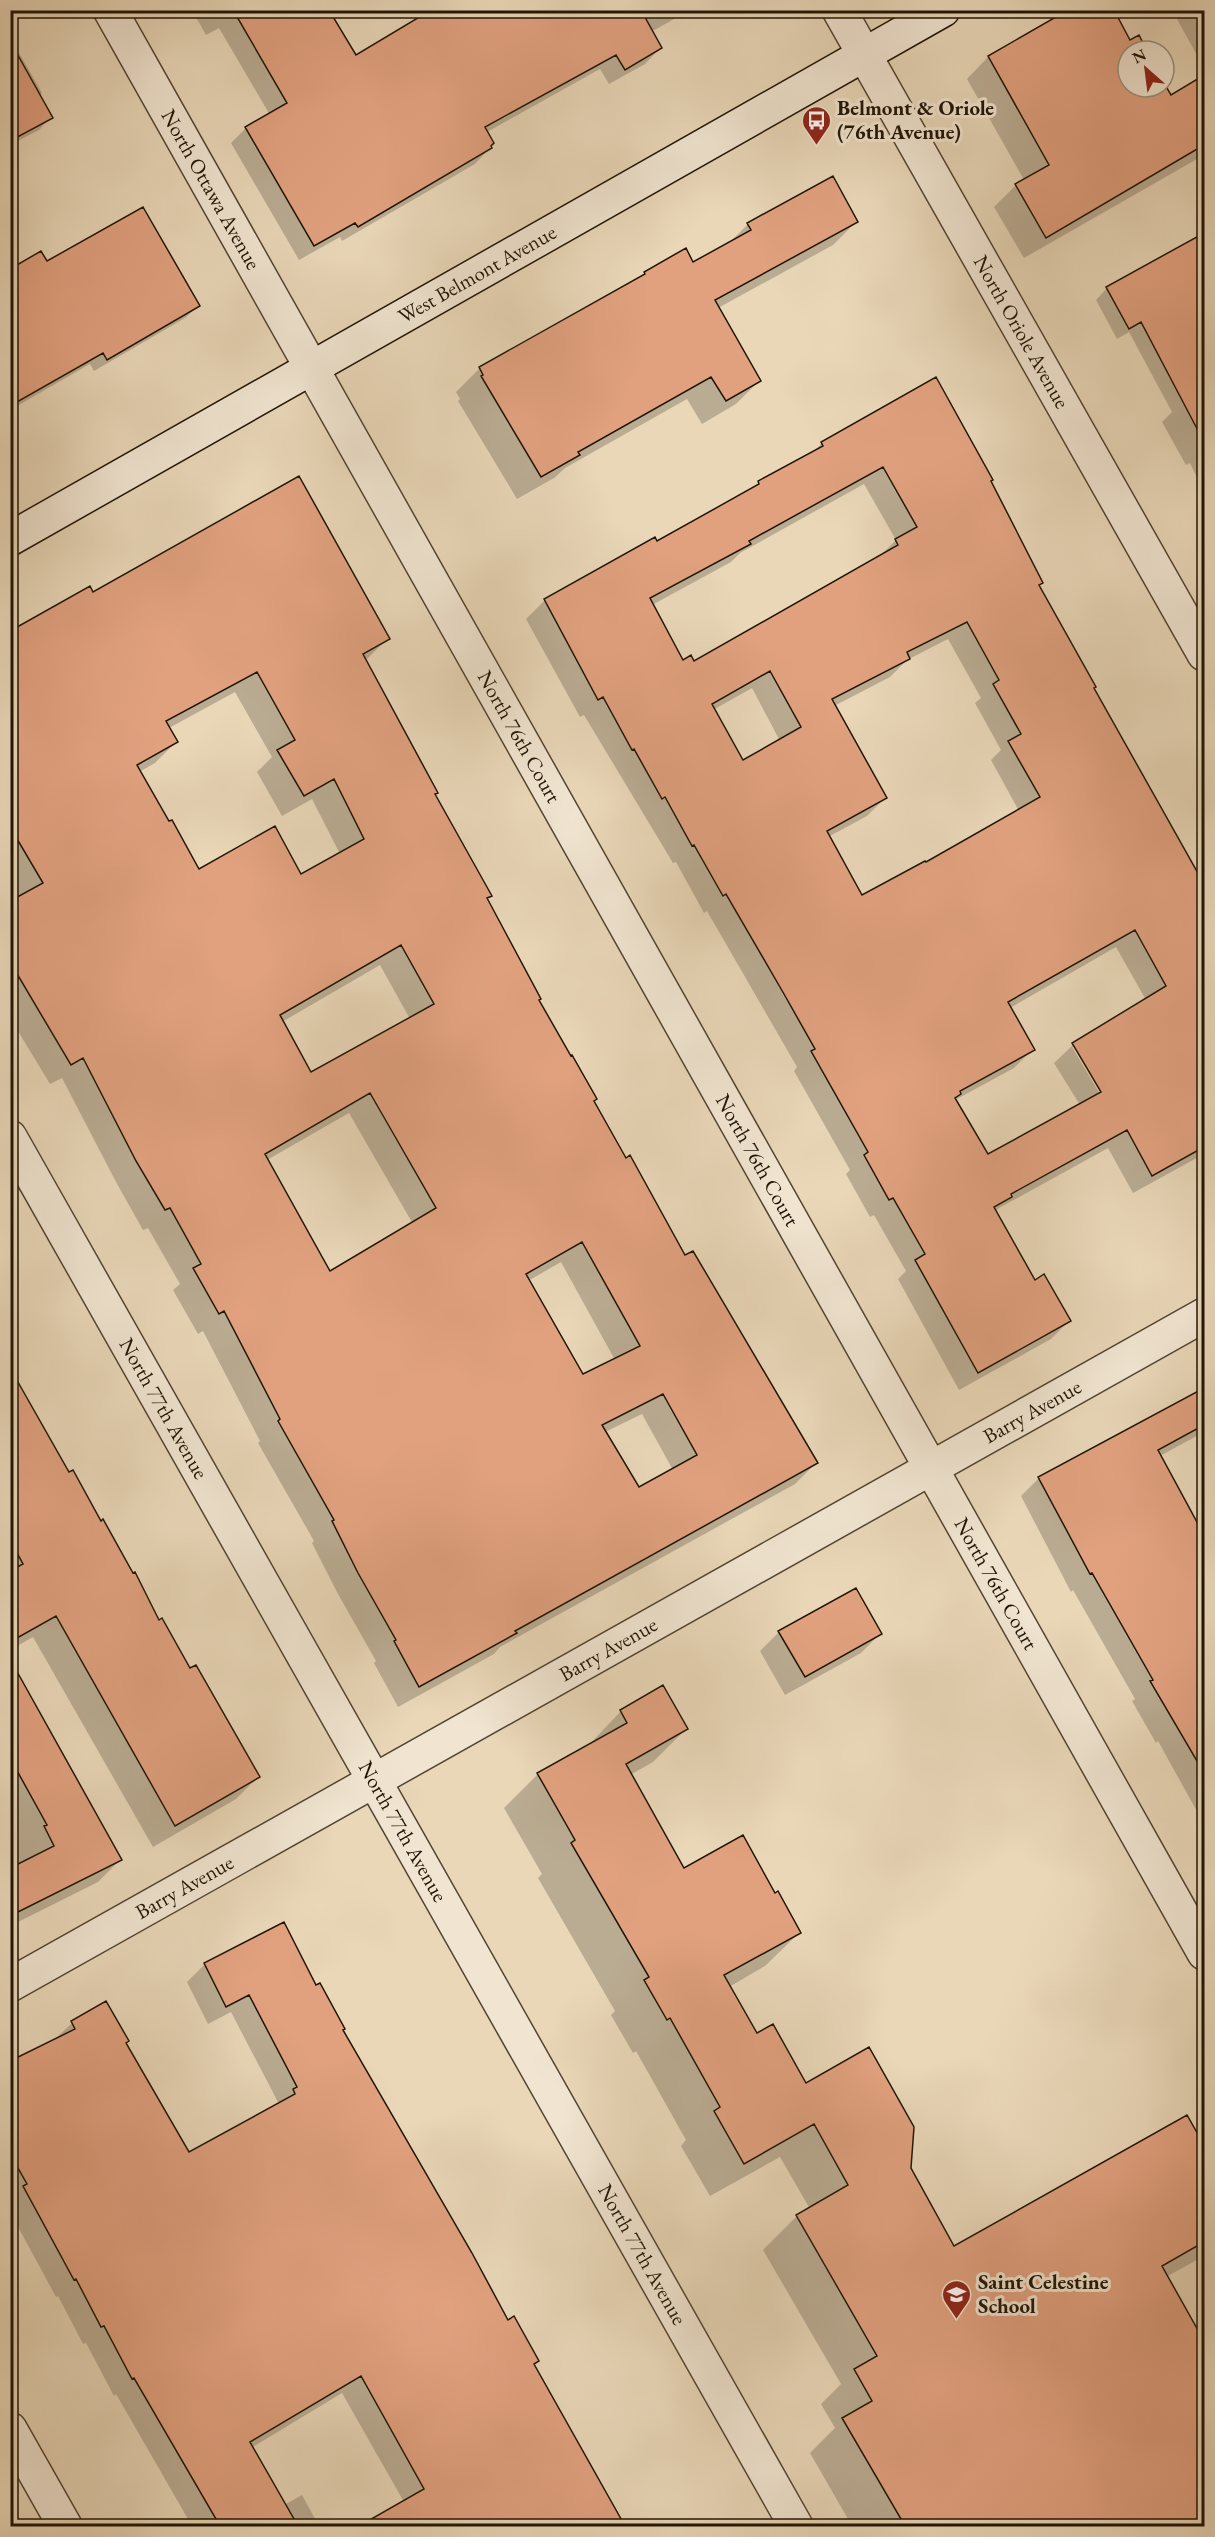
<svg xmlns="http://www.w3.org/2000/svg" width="1215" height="2537" viewBox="0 0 1215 2537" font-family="'EB Garamond',serif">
<rect width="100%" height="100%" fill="#e9d7b8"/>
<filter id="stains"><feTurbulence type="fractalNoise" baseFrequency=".00333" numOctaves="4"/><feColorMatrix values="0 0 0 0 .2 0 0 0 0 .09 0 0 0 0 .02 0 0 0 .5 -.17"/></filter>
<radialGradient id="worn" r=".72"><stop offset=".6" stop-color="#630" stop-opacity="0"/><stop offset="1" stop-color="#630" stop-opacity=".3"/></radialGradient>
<path fill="#0003" fill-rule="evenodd" d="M 192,10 L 327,10 L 356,57 L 421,18 L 429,10 L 690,10 L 651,32 L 660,48 L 645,64 L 609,84 L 600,69 L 487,132 L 490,148 L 475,164 L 342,241 L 340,237 L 299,260 L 231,143 L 246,128 L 270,115 L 219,28 L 206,35 Z
M 1071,10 L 1145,51 L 1128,51 L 1128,87 L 1164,86 L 1170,97 L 1204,77 L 1204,155 L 1024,258 L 994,207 L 1016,185 L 1024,180 L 967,79 L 988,57 Z
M 1172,10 L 1204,10 L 1204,68 Z
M 10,37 L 42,93 L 39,96 L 51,117 L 39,130 L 10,145 Z
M 856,222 L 833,245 L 718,308 L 759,381 L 736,404 L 702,424 L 687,399 L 565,468 L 554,478 L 517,499 L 458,401 L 460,399 L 456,392 L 480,368 L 640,278 L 645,273 L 693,264 L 726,246 L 748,224 Z
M 1198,238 L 1204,249 L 1204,492 L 1190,463 L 1186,465 L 1162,422 L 1172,412 L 1129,332 L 1117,339 L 1096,300 L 1107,288 Z
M 46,263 L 198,306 L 185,318 L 94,371 L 90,364 L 12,409 L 14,411 L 10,414 L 10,271 Z
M 935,379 L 1042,583 L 1038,586 L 1151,796 L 1153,795 L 1204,887 L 1204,1154 L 1133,1193 L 1108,1148 L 999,1208 L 995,1212 L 1034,1282 L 1069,1321 L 1051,1339 L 959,1390 L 898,1279 L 906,1271 L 874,1215 L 870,1217 L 846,1174 L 850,1170 L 794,1071 L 797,1067 L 707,911 L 704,913 L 676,862 L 673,863 L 584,715 L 580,717 L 526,619 L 545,600 L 654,539 L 656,543 L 751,490 L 759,482 L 810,455 L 822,443 ZM 864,484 L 896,540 L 877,559 L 693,663 L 683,662 L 652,605 L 731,562 L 740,553 ZM 948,639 L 981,698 L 975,703 L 1001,750 L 991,760 L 1019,811 L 925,864 L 862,897 L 828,837 L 867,816 L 885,798 L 834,706 L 890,677 L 907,660 ZM 752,688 L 780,741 L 742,762 L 713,710 ZM 1116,947 L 1146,1000 L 1073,1045 L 1054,1063 L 1080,1105 L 987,1156 L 955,1100 L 1014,1068 L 1033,1049 L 1010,1008 ZM 1072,1047 L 1076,1047 L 1106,1098 L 1103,1099 Z
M 93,594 L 388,638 L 365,661 L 436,793 L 434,795 L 490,896 L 486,899 L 538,1000 L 626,1160 L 685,1257 L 816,1463 L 795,1484 L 500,1647 L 494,1654 L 398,1707 L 374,1663 L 376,1661 L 338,1594 L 312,1543 L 314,1541 L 258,1443 L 260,1441 L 203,1331 L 198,1334 L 173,1290 L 180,1284 L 148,1228 L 143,1230 L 116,1182 L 62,1078 L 50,1084 L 10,1018 L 10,903 L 18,898 L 10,884 L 10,632 ZM 235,692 L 272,757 L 257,772 L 282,816 L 312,799 L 340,854 L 301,876 L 198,871 L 139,772 L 155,763 L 176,742 L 169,728 ZM 380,965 L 410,1019 L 310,1074 L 282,1022 ZM 349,1113 L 413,1224 L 329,1273 L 267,1160 ZM 561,1262 L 615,1360 L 583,1376 L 528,1281 ZM 642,1414 L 673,1470 L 638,1489 L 605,1432 Z
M 10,1370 L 68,1474 L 158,1622 L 258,1777 L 236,1799 L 153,1847 L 33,1637 L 10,1650 Z
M 1204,1390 L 1204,1432 L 1160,1456 L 1204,1535 L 1204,1824 L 1158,1741 L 1156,1743 L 1132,1701 L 1135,1699 L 1073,1590 L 1071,1592 L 1021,1496 L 1039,1478 Z
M 779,1632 L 880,1634 L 861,1653 L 785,1695 L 760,1651 Z
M 10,1662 L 120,1860 L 98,1882 L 10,1926 Z
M 621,1711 L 686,1729 L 653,1762 L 630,1775 L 683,1870 L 774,1895 L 799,1933 L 765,1966 L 729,1987 L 756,2035 L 806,2085 L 910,2168 L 953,2248 L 1187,2117 L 1204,2148 L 1204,2256 L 1166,2277 L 1204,2342 L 1204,2526 L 852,2526 L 810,2453 L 835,2428 L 821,2404 L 841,2384 L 763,2250 L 797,2216 L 810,2209 L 780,2157 L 710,2196 L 681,2146 L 686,2140 L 636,2051 L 633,2053 L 611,2015 L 615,2011 L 538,1878 L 542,1874 L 504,1808 L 538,1774 L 588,1746 Z
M 283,1924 L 315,1987 L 625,2526 L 362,2526 L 404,2502 L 342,2393 L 251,2448 L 284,2505 L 302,2495 L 319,2526 L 192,2526 L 116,2394 L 114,2396 L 86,2343 L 83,2344 L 58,2296 L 56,2297 L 10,2212 L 10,2063 L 54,2040 L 72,2023 L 106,2003 L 124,2044 L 188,2154 L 279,2104 L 231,2012 L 208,2024 L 187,1982 L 205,1964 Z"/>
<path fill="#e1a17f" stroke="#1f1405" stroke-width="1.5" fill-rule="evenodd" d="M 233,10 L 329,10 L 356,55 L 431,10 L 641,10 L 662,48 L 625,70 L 616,55 L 485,127 L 494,143 L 491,146 L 492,148 L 358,227 L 355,223 L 314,246 L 245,127 L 287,103 Z
M 1068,10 L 1114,10 L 1130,40 L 1139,35 L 1147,51 L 1128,51 L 1128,87 L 1164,87 L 1164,83 L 1171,95 L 1204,75 L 1204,145 L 1046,238 L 1015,184 L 1049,165 L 988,56 Z
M 10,41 L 53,118 L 10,141 Z
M 833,176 L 858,222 L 715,300 L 761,381 L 726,401 L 711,377 L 578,452 L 580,455 L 541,477 L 481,376 L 483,375 L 479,367 L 645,274 L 644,272 L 686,248 L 693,262 L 751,230 L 747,223 Z
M 143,207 L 200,306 L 107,360 L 103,353 L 10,406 L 10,269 L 41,251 L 47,261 Z
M 1204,233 L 1204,442 L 1141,322 L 1129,329 L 1106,287 Z
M 936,377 L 993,480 L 991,481 L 1043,583 L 1039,585 L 1096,687 L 1094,688 L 1204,884 L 1204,1147 L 1152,1176 L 1127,1130 L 1011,1194 L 1012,1197 L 994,1207 L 1035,1280 L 1044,1274 L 1071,1321 L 978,1373 L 915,1260 L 925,1254 L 893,1198 L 889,1200 L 864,1155 L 868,1152 L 811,1051 L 815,1049 L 784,994 L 726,894 L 723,896 L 694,845 L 692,846 L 665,797 L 662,799 L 634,749 L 632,750 L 603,697 L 598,700 L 544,599 L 655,537 L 657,541 L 759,484 L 758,481 L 823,446 L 821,442 ZM 883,467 L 917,527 L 895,539 L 898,545 L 694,661 L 691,655 L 683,660 L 650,598 L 751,544 L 749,541 ZM 967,622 L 999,680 L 993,684 L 1021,734 L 1008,741 L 1040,797 L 926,862 L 925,861 L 862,895 L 827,831 L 887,798 L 832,699 L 910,659 L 907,652 ZM 770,671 L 801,727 L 743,760 L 712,704 ZM 1135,930 L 1166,986 L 1072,1043 L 1101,1092 L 988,1154 L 955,1098 L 961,1094 L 960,1091 L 1035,1050 L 1008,1002 Z
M 299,476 L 390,639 L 363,654 L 438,793 L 435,794 L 492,896 L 487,898 L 541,999 L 539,1000 L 571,1056 L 572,1055 L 597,1099 L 594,1101 L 626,1158 L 630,1155 L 685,1255 L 693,1251 L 818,1463 L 515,1631 L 517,1633 L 419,1687 L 394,1641 L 396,1640 L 358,1573 L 332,1521 L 334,1520 L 278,1421 L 280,1419 L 224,1311 L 219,1314 L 193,1268 L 201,1264 L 170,1208 L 165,1210 L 136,1161 L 83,1058 L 71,1065 L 10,962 L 10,901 L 43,883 L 10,827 L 10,631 L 90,586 L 93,592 ZM 257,672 L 295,740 L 277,750 L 304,796 L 334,779 L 364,839 L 301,874 L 275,826 L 199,869 L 172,820 L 169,821 L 137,765 L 178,742 L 166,721 ZM 401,945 L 434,1004 L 311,1072 L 280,1015 ZM 370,1093 L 436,1208 L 330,1271 L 265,1154 ZM 582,1242 L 640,1346 L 583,1374 L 526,1274 ZM 663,1394 L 697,1455 L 639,1487 L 602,1425 Z
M 10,1368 L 69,1472 L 73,1470 L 101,1521 L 103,1519 L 133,1573 L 135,1572 L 159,1620 L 162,1618 L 190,1668 L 196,1665 L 260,1777 L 175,1826 L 56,1616 L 10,1642 L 10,1571 L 23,1564 L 10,1540 Z
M 1204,1388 L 1204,1425 L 1158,1450 L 1204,1535 L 1204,1773 L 1150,1681 L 1153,1680 L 1092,1573 L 1090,1574 L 1038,1477 Z
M 856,1588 L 882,1634 L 805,1677 L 778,1631 Z
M 10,1659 L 122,1860 L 10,1916 L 10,1868 L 54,1846 L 44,1826 L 47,1825 L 10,1758 Z
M 663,1685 L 688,1729 L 626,1764 L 684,1868 L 743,1835 L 775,1893 L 778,1891 L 801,1933 L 724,1975 L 757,2033 L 773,2024 L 806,2083 L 869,2047 L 914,2127 L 911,2168 L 954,2246 L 1187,2115 L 1204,2145 L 1204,2242 L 1162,2266 L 1204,2341 L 1204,2526 L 905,2526 L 842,2418 L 872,2401 L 854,2369 L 877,2356 L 796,2215 L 848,2185 L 814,2124 L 744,2164 L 714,2111 L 720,2107 L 670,2018 L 667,2020 L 644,1980 L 649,1977 L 571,1843 L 575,1840 L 537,1773 L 627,1723 L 620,1710 Z
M 284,1922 L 316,1985 L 320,1983 L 345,2029 L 343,2030 L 472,2253 L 508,2320 L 514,2316 L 539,2361 L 534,2364 L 625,2526 L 359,2526 L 424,2489 L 361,2376 L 250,2442 L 298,2526 L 220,2526 L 134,2378 L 132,2379 L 104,2326 L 101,2327 L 76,2279 L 74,2280 L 23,2186 L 27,2184 L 10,2154 L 10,2061 L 75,2029 L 71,2021 L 106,2001 L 129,2041 L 126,2043 L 189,2152 L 295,2094 L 293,2089 L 297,2087 L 249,1995 L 226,2007 L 204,1963 Z"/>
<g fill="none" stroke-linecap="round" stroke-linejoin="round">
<defs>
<g id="minor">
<path id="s1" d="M 110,10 L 1204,1953"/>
<path id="s2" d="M 839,10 L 1204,654"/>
<path id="s3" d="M 10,1137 L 796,2526"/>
<path id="s4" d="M 10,1985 L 1204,1315"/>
<path d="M 10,2429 L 65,2526"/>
</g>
<g id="secondary">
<path id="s5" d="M 10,539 L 943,10"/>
</g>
</defs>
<use href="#minor" stroke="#524532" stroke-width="36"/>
<use href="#secondary" stroke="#1f1405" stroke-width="36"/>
<use href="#minor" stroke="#f1e5d1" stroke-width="33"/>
<use href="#secondary" stroke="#f1e5d1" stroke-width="33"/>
</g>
<defs>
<symbol id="bus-pin" viewBox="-11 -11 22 30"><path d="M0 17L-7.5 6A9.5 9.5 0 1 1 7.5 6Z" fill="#8f2418" stroke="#f1e5d1"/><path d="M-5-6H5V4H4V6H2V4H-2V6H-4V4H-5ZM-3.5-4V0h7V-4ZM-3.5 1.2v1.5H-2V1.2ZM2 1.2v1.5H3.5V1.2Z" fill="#fff"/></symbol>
<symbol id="school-pin" viewBox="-11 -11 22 30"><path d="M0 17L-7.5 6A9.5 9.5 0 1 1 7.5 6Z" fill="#8f2418" stroke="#f1e5d1"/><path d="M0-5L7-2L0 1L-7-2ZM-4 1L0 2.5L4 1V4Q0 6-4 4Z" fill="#fff"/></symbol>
</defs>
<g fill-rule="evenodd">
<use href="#bus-pin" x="800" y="104" width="33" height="45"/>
<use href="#school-pin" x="940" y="2278" width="33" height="45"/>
</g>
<g text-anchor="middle" stroke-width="6" stroke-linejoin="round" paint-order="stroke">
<g font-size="21" font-weight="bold" fill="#1f1405" stroke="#f1e5d1" text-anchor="start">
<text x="837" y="115">Belmont &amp; Oriole<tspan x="837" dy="24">(76th Avenue)</tspan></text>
<text x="978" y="2289">Saint Celestine<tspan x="978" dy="24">School</tspan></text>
</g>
<g font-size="21" fill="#1f1405" stroke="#f1e5d1">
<text dy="7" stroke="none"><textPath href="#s1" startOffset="206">North Ottawa Avenue</textPath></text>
<text dy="7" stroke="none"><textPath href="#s5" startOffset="537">West Belmont Avenue</textPath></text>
<text dy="7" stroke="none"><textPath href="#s2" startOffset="370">North Oriole Avenue</textPath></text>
<text dy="7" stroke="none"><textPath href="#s1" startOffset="834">North 76th Court</textPath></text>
<text dy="7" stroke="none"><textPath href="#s1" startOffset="1320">North 76th Court</textPath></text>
<text dy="7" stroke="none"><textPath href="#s3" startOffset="312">North 77th Avenue</textPath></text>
<text dy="7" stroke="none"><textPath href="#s4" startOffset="1172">Barry Avenue</textPath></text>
<text dy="7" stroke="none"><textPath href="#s1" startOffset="1806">North 76th Court</textPath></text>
<text dy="7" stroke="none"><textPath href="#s4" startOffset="686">Barry Avenue</textPath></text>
<text dy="7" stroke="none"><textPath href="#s3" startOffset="798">North 77th Avenue</textPath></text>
<text dy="7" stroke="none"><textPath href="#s4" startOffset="200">Barry Avenue</textPath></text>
<text dy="7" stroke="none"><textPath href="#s3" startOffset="1284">North 77th Avenue</textPath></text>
</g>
</g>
<rect width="1215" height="2537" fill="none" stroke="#e9d7b8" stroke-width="36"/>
<rect x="12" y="12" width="1191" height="2513" fill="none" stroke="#1f1405" stroke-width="3"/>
<rect x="18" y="18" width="1179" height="2501" fill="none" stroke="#1f1405" stroke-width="1.5"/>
<g transform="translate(1146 69) rotate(332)"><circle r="28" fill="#f1e5d1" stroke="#9d917f" stroke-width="1.5"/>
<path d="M0-4.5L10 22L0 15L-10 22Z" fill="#8f2418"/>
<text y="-9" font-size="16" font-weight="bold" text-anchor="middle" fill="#1f1405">N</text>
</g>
<rect width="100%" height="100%" filter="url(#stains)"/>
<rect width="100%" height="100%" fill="url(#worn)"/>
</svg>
